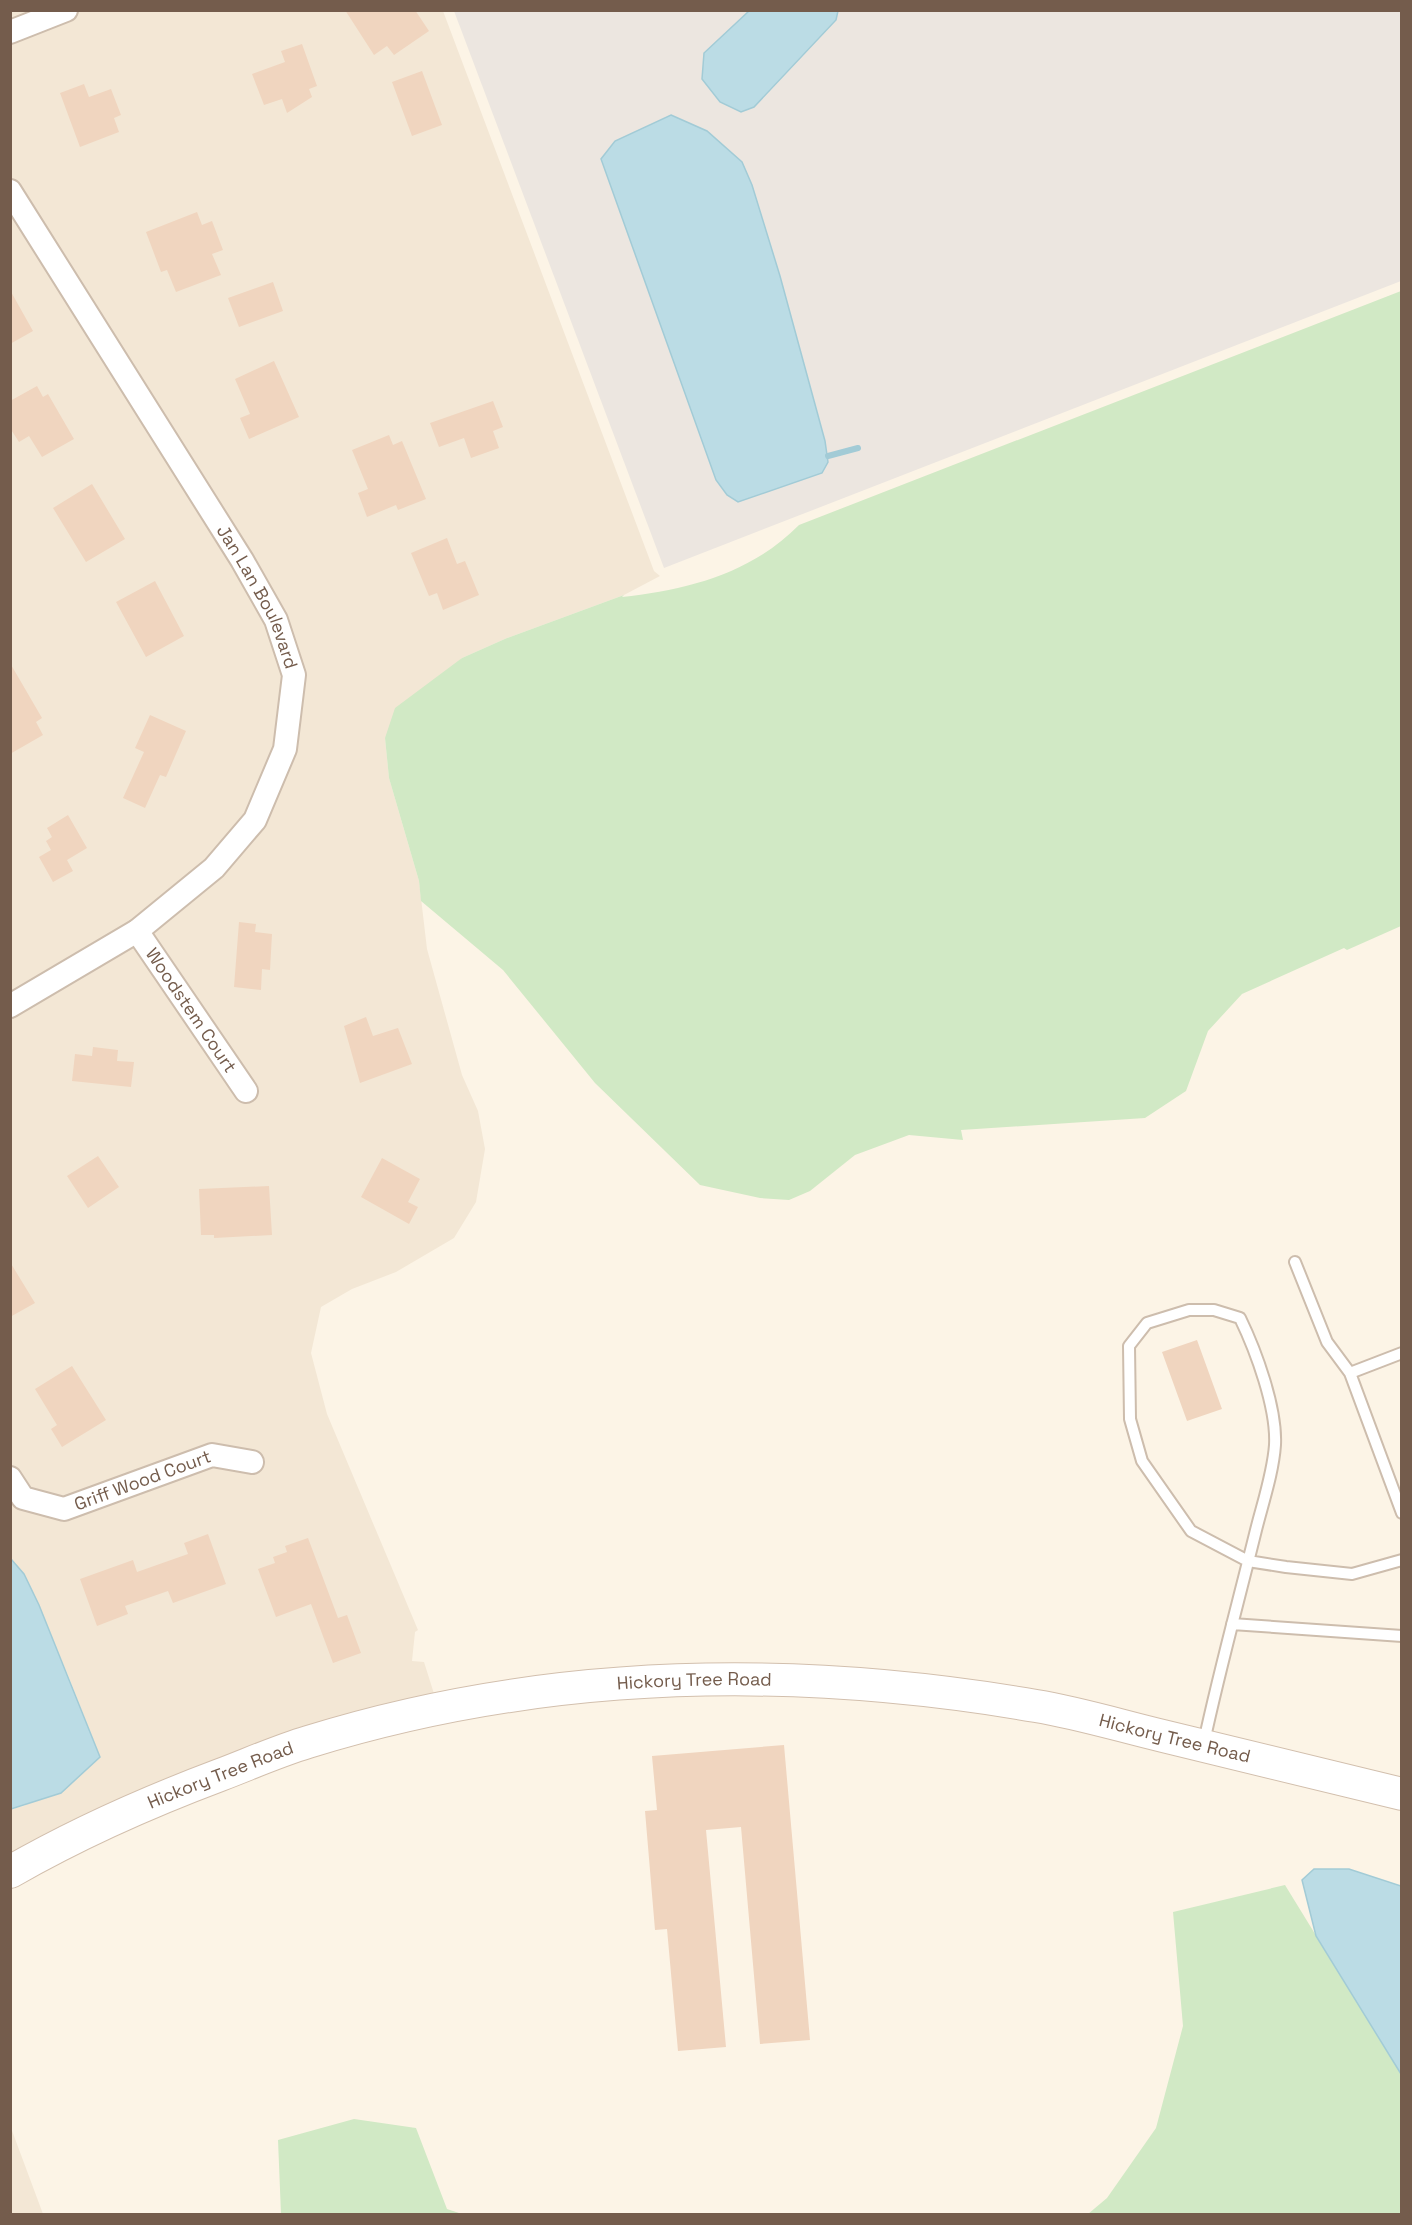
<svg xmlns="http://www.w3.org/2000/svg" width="1412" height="2225" viewBox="0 0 1412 2225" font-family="'Space Grotesk',sans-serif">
<rect width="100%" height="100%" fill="#fcf4e6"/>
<path fill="#f3e7d5" d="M 11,11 L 443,11 L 654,571 L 660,576 L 624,595 L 507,638 L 462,658 L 385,738 L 389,778 L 419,881 L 427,949 L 462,1075 L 478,1111 L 485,1149 L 476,1202 L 454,1238 L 396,1272 L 352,1289 L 321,1307 L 311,1353 L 327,1414 L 418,1630 L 415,1632 L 412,1661 L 424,1662 L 436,1700 L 11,1860 L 11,1809 L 24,1806 L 100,1757 L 68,1675 L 24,1574 L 11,1559 Z
M 11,2128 L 43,2214 L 11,2214 Z"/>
<path fill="#ece6e0" d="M 454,11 L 1401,11 L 1401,281 L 664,568 Z"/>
<path fill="#d1e9c5" d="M 1401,291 L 1401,926 L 1347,950 L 1344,948 L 1242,994 L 1208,1031 L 1186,1091 L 1145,1118 L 961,1130 L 963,1140 L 909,1135 L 855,1155 L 810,1191 L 789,1200 L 760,1198 L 700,1185 L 595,1083 L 503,970 L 421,901 L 419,881 L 389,778 L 385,738 L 395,708 L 462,658 L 507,638 L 624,595 L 622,597 C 687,590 752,573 799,525 Z
M 1285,1885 L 1401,2074 L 1401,2214 L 1088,2214 L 1107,2198 L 1156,2128 L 1183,2026 L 1173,1912 Z
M 354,2119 L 416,2128 L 447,2209 L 462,2214 L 281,2214 L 278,2140 Z"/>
<path fill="#bbdce5" stroke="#a2cbd6" stroke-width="1.5" d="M 749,11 L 838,11 L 836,20 L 754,107 L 741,112 L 720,102 L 702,79 L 704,53 Z
M 671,115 L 707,131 L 742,162 L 752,185 L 780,276 L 825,441 L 828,462 L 822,473 L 738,502 L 727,495 L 716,480 L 601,159 L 615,141 Z
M 11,1559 L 24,1574 L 39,1605 L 100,1757 L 61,1793 L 11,1809 Z
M 1314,1869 L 1349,1869 L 1401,1886 L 1401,2074 L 1316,1936 L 1302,1880 Z"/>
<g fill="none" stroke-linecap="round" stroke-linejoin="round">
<path stroke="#a2cbd6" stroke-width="6" d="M 828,456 L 858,448"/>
</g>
<path fill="#f0d5bf" d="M 345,10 L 415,10 L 429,31 L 394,55 L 387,46 L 374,55 Z
M 302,44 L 317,86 L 309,89 L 312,97 L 287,113 L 282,99 L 264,105 L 252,74 L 285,62 L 281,51 Z
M 422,71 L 442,125 L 412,136 L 392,82 Z
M 84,84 L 89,97 L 111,89 L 121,115 L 114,118 L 119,132 L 80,147 L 60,93 Z
M 197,212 L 202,225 L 212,221 L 223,250 L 212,254 L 221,275 L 176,292 L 167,270 L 161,272 L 146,232 Z
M 273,282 L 283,311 L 239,327 L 228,298 Z
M 10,290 L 33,331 L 10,344 Z
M 274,361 L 299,417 L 249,439 L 240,418 L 250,414 L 235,379 Z
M 37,386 L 43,397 L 48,394 L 74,439 L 42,457 L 29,436 L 19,442 L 10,428 L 10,401 Z
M 493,401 L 503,427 L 493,431 L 499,448 L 471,458 L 464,438 L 439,447 L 430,423 Z
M 389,435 L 393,445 L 402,441 L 426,499 L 398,510 L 396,505 L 367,517 L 358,493 L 368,489 L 352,450 Z
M 92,484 L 125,539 L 86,562 L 53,508 Z
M 447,538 L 457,564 L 465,561 L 479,595 L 443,610 L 437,593 L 429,596 L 411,553 Z
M 155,581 L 184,636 L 146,657 L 116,602 Z
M 10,663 L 42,718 L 36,722 L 43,735 L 10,754 Z
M 150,715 L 186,731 L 166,777 L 160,775 L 145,808 L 123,798 L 144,752 L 135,748 Z
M 68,815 L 87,848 L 67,860 L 73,871 L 53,882 L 39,857 L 51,850 L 46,841 L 52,837 L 47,828 Z
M 239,922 L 256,924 L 255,932 L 272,934 L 270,970 L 262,969 L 261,990 L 234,987 Z
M 366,1017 L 373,1036 L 398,1028 L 412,1064 L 360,1083 L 344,1026 Z
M 93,1047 L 118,1050 L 117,1061 L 134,1062 L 131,1087 L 72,1081 L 75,1054 L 92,1056 Z
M 98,1156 L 119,1187 L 88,1208 L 67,1176 Z
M 382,1158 L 420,1179 L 408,1202 L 418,1207 L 409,1224 L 361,1197 Z
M 269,1186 L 272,1235 L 214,1238 L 214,1235 L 201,1235 L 199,1189 Z
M 10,1262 L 35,1303 L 10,1317 Z
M 1197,1340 L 1222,1409 L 1187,1421 L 1162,1352 Z
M 72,1366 L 106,1420 L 62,1447 L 51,1429 L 57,1425 L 35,1389 Z
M 208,1534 L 226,1584 L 173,1603 L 168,1591 L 125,1606 L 128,1614 L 97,1626 L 80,1579 L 133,1560 L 137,1572 L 188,1554 L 184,1543 Z
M 308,1538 L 338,1618 L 347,1615 L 361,1653 L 333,1663 L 311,1604 L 276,1617 L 258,1569 L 275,1563 L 273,1557 L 287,1552 L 285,1546 Z
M 784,1745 L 810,2040 L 760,2044 L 741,1827 L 706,1830 L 726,2047 L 678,2051 L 667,1929 L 655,1930 L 645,1811 L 657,1810 L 652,1756 Z"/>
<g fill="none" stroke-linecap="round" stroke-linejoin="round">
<defs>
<path id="lane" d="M 1295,1262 L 1327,1342 L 1350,1373 L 1402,1513
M 1350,1373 L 1402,1353
M 1232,1624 L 1402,1636
M 1204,1742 C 1219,1672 1238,1603 1255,1534 C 1262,1505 1273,1474 1275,1445 C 1277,1408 1256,1351 1240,1318 L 1214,1310 L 1189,1310 L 1147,1323 L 1129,1346 L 1130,1419 L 1142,1461 L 1191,1531 L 1248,1561 L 1286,1567 L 1352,1574 L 1402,1560"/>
<g id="street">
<path d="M 10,32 L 66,10"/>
<path id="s1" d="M 10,191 L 242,560 L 276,620 L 294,675 L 285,749 L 255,820 L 214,868 L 137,931 L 10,1006"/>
<path id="s2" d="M 137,931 L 246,1091"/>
<path id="s3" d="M 10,1478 L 23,1498 L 64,1509 L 212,1455 L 252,1462"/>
</g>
<g id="secondary">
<path id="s4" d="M 10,1872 C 78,1833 148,1802 220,1775 C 249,1764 278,1751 308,1742 C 547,1668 791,1664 1036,1706 C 1079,1713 1121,1726 1163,1736 C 1242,1755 1322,1774 1402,1794"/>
</g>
</defs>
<use href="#lane" stroke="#cdbdad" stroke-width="14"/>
<use href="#street" stroke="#cdbdad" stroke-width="26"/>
<use href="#secondary" stroke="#d2bfad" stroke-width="34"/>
<use href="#lane" stroke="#fff" stroke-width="10"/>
<use href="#street" stroke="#fff" stroke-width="22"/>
<use href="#secondary" stroke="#fff" stroke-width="32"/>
</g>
<g text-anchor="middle" stroke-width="5" stroke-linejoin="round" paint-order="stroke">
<g font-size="18" fill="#745c4c" stroke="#fef8ec">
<text dy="6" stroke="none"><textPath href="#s1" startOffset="476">Jan Lan Boulevard</textPath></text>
<text dy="6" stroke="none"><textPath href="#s2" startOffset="96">Woodstem Court</textPath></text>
<text dy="6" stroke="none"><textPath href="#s3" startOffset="150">Griff Wood Court</textPath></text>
<text dy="6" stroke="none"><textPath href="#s4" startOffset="718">Hickory Tree Road</textPath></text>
<text dy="6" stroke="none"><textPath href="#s4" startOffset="1204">Hickory Tree Road</textPath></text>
<text dy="6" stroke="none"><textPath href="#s4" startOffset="232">Hickory Tree Road</textPath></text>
</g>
</g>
<rect width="1412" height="2225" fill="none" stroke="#745c4c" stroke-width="24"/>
</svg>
